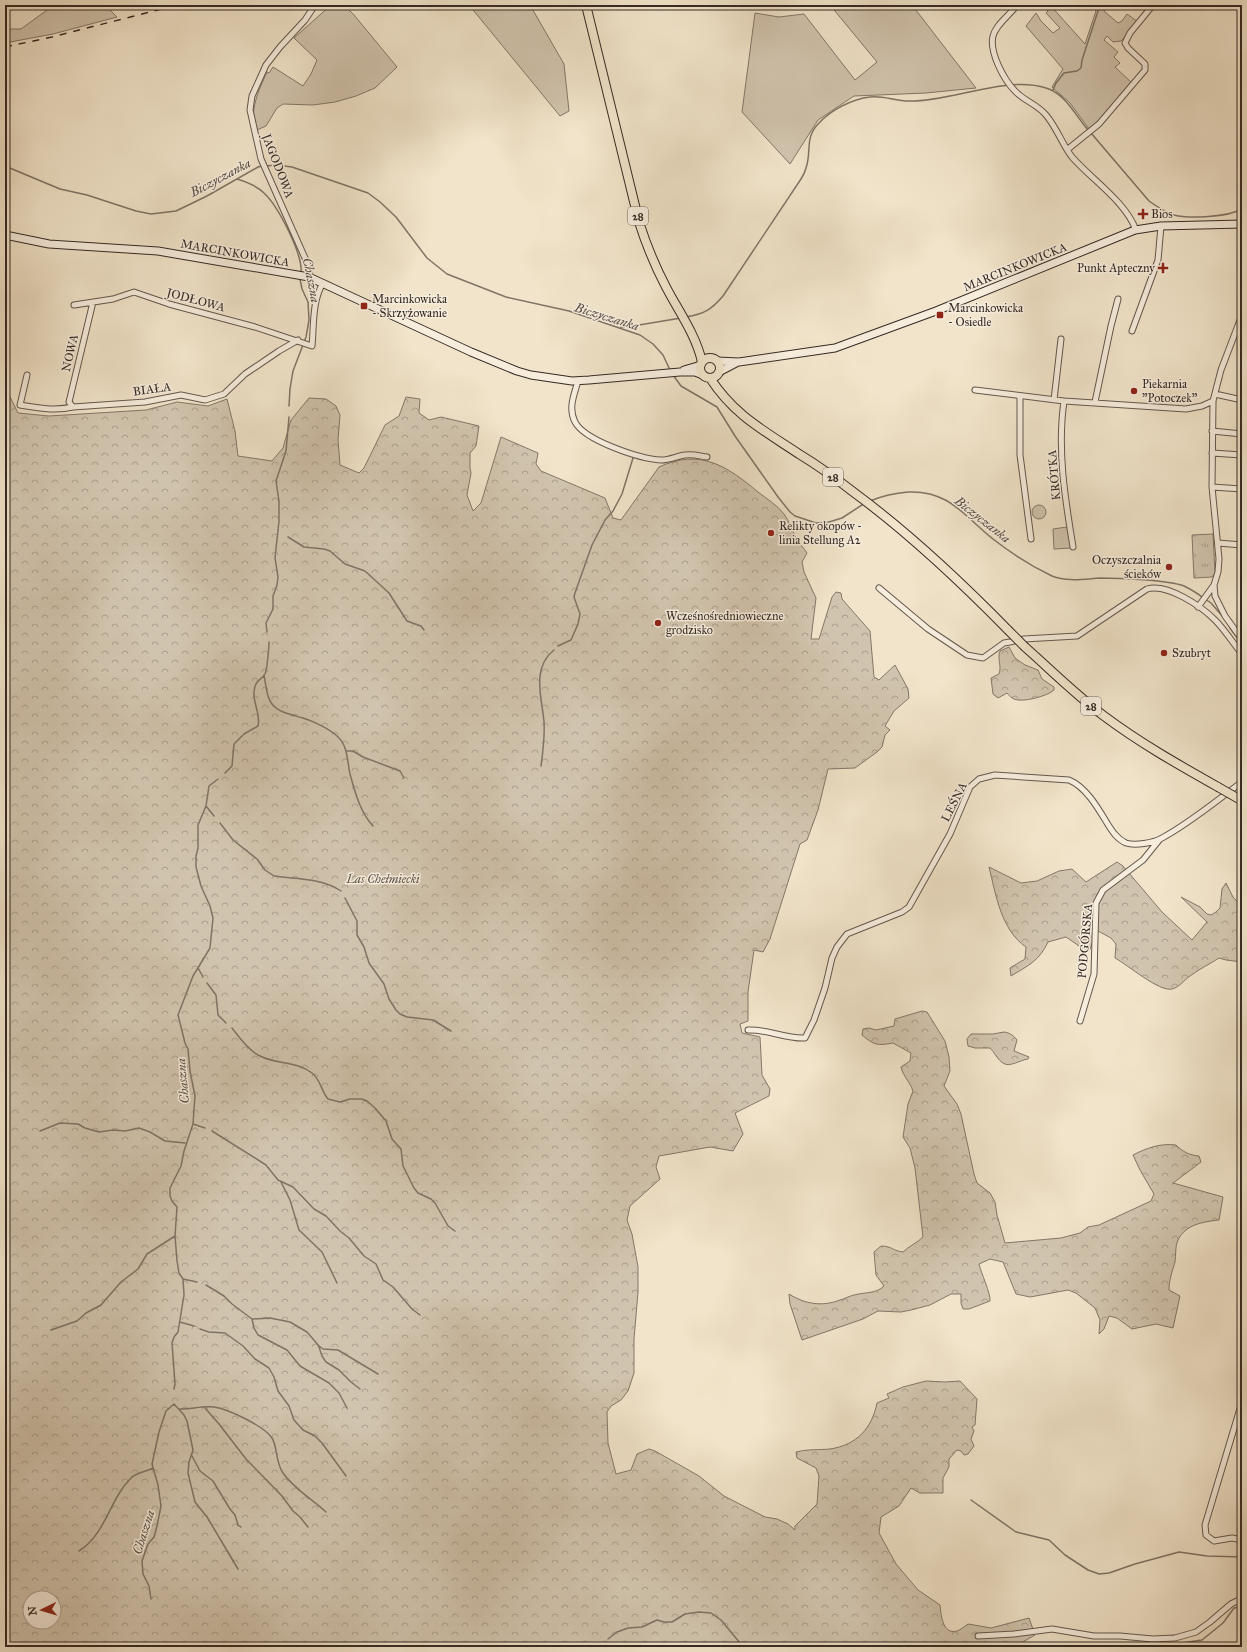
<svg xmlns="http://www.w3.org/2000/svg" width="1247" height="1652" viewBox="0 0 1247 1652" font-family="'IM FELL Great Primer',serif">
<defs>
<pattern id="forest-crowns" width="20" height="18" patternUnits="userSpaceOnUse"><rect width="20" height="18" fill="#d1c4ae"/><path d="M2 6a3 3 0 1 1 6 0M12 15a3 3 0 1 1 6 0" fill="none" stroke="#aa9f8d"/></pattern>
<pattern id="park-tufts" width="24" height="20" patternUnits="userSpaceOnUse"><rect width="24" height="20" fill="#d1c4ae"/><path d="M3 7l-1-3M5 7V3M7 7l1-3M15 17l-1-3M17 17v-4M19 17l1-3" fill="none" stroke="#aa9f8d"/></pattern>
</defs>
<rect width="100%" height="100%" fill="#f1e4ca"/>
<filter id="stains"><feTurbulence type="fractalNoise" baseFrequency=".005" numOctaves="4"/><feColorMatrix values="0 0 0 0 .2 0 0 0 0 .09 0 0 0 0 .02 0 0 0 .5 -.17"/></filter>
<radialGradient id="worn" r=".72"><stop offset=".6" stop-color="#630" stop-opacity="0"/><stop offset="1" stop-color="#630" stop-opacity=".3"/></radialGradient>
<path fill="#d1c4ae" stroke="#837769" d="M 54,5 L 105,5 L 117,17 L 53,34 L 5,43 L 5,16 L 8,29 L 21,29 Z
M 331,5 L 344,5 L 354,15 L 397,67 L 375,88 L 356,96 L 335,102 L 313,105 L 283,104 L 277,108 L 266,126 L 257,130 C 248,111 259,90 267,72 L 269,73 L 273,67 L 303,86 L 311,74 L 317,60 L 294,38 Z
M 469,5 L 530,5 L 564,64 L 569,111 L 560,116 Z
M 830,5 L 912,5 L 976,88 L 926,93 L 854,96 L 818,120 L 790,164 L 742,112 L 755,13 L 779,17 L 804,14 L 855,80 L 877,62 Z
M 1048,5 L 1050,5 L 1085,44 L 1096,11 L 1092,5 L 1106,5 L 1104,11 L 1118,23 L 1122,21 L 1127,14 L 1138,22 L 1121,41 L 1113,42 L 1107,36 L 1104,40 L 1118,52 L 1114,57 L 1120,63 L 1115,67 L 1132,83 L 1097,123 L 1089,129 L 1070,103 L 1052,87 L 1063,69 L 1026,26 L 1036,13 L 1041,21 L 1053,33 L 1060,28 L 1046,13 L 1048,11 L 1046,7 Z
M1032 512a7 7 0 1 1 14 0a7 7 0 1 1-14 0Z
M 1067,527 L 1071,548 L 1054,549 L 1053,529 Z"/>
<path fill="url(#forest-crowns)" stroke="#837769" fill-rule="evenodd" d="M 5,387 L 18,413 L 49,416 L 146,410 L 177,402 L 208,406 L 227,399 L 235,431 L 238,456 L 272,461 L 283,448 L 291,420 L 309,398 L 326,399 L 336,406 L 340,415 L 338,440 L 340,465 L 359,473 L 364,468 L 385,425 L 399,416 L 406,397 L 420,399 L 419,413 L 429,420 L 441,417 L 479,426 L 476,446 L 470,453 L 470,468 L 471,473 L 467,495 L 473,511 L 481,503 L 501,437 L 538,453 L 536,464 L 541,471 L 605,498 L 613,518 L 621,520 L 659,467 C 700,448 727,466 758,492 C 767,499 777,505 784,514 C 789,521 792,530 796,538 C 799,544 804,548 807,553 L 802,562 L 804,572 L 816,598 L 811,639 L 819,639 L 832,597 L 836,592 L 841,593 L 842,599 L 870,631 L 874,677 L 879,680 L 895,665 L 908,689 L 909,698 L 894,711 L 885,726 L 890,730 L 885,735 L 882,747 L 877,752 L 855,768 L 828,769 L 818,810 L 807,840 L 800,844 L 770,939 L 763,952 L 754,950 L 748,992 L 748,1021 L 740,1024 L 742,1033 L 760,1037 L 762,1075 L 770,1089 L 769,1096 L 735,1113 L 743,1134 L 733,1151 L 710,1147 L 659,1156 L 656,1167 L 660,1179 L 630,1206 L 627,1220 L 632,1234 L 638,1267 L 638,1292 L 634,1339 L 634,1373 L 628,1391 L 621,1400 L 611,1406 L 607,1412 L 608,1443 L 616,1474 L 631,1470 L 637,1454 L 649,1449 L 655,1451 L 699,1476 L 724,1496 L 765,1517 L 777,1519 L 788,1524 L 795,1530 L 795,1526 L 817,1504 L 819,1476 L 816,1468 L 797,1458 L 796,1452 C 808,1449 819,1450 830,1449 C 857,1445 872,1428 877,1403 L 889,1398 L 887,1394 L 903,1387 L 926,1381 L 945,1382 L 960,1381 L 977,1399 L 975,1425 L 972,1427 L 974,1431 L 971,1439 L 974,1446 L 968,1454 L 964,1455 L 961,1451 L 957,1450 L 949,1459 L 949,1467 L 943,1478 L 943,1493 L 920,1493 L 911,1488 L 899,1506 L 881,1517 L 879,1533 L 896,1564 L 918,1590 L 940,1605 C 941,1614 942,1635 957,1631 C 960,1630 965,1626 968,1624 L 991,1628 L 1029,1618 L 1035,1635 L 1014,1647 L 5,1647 ZM 30,1598 L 54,1598 L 54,1622 L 30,1622 Z
M 1009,647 L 1015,658 L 1025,665 L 1038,670 L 1042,679 L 1054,687 L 1054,690 C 1048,696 1022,703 1014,699 C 1011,698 1009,695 1007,693 L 998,698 L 993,694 L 991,678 L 999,674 C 1002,666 997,659 1000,651 Z
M 1117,862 L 1123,866 L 1162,912 L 1192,940 L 1207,922 L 1181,897 L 1200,907 L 1207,914 L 1211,915 L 1216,912 L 1220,908 L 1222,889 L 1226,883 L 1233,897 L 1242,907 L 1242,962 L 1226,960 L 1219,958 C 1210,964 1199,969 1190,976 C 1184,980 1180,987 1172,989 C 1159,992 1128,965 1115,958 L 1116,944 L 1111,938 L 1098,931 L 1089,951 L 1082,948 L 1066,937 L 1048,942 C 1039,961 1029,965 1011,976 L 1010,968 L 1025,959 L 1026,947 C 1001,930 996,895 989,867 L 1021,883 L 1037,881 L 1059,871 L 1072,869 L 1086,882 Z
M 922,1011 L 927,1012 L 945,1041 L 949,1057 L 950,1071 L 944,1086 L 957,1104 L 961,1114 L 974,1174 L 977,1183 L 990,1193 L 995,1202 L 997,1215 L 1005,1243 L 1061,1238 L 1080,1233 L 1088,1227 L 1099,1225 L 1151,1201 L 1154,1194 L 1140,1170 L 1133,1155 C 1147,1148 1160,1143 1176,1145 C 1183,1152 1189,1155 1199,1156 L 1201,1162 L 1173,1183 L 1223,1197 L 1219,1220 C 1203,1222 1186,1224 1178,1240 C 1175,1247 1176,1255 1175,1262 C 1172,1272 1169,1280 1169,1290 L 1180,1296 L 1173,1328 L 1156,1324 L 1132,1329 L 1117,1318 L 1109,1316 L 1104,1329 L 1099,1334 L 1100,1320 L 1095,1308 L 1076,1293 L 1068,1290 L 1030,1297 L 1016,1294 L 1003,1262 L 990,1259 L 979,1264 C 981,1273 991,1294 990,1301 L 969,1309 L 963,1309 L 961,1303 L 961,1294 L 951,1294 L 930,1305 L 911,1310 L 901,1312 L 878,1311 L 863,1319 L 802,1340 L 790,1304 L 789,1294 C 805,1304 822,1307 840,1300 C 845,1299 849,1296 854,1295 C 865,1292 876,1294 884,1286 L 876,1275 L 874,1252 L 881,1246 C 892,1246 893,1251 903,1252 C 909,1246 917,1243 923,1237 L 915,1168 L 910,1148 L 903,1137 L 908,1104 L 913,1091 C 910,1082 903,1076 901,1067 L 910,1061 L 911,1053 L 893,1043 C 877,1046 874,1045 862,1035 L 863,1029 L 869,1028 L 876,1030 L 894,1026 L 895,1019 Z
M 1004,1032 C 1010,1033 1013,1035 1017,1040 L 1014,1051 L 1029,1057 L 1028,1059 C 1020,1060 1009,1068 1003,1063 C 998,1060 994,1052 990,1048 L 975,1048 L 968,1046 L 967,1039 L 971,1034 L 993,1034 Z"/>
<path fill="url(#park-tufts)" stroke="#837769" d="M 1213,534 L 1215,573 L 1212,577 L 1194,578 L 1192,535 Z"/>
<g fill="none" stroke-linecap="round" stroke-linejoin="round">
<path stroke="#7f7466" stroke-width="1.5" d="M 1053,90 L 1056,83 L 1064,73 L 1077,71 L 1081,68 L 1082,60 L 1100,5
M 1091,133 L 1149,201 C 1156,206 1165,212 1174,215 C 1189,219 1228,217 1242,209
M 5,166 L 60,189 L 87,195 L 136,211 L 151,214 L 176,211 L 207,196 L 258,167 L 262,166
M 266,166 L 276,165 L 292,167 L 368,193 L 380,202 L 396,217 L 427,258 L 447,274 L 506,297 L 569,311 L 640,335 L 653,344 L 663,355 L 670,370
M 237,179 C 247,182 257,186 264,193 C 278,206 303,254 301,273
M 686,317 C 704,314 711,310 723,296 L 801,179 C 803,176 805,172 806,168 C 812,151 804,138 819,123 C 831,110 852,99 870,97 C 882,95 895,101 909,101 C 950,102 1007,75 1046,88 C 1066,94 1075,115 1088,130
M 621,327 L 627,327 L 681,318
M 673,375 L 681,386 L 717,407 L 735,436 L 778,497 L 790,512 L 795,516 L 816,523 L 829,522 L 842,518 L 865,503
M 289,406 L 290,389 L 293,371 L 306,337 L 309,320 L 308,302 L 302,289 L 300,279
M 870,501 C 882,496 895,493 908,492 C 949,490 964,516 993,539 C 1011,553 1031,566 1052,576 C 1067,582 1084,579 1100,578 C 1117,578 1169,580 1184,586 C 1190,589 1197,593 1202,597
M 288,537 L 304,547 L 324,549 L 330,551 L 345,564 L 365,571 L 389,593 L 407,621 L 421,626 L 424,630
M 1205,599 L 1211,603 L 1224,618
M 1230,628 L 1242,644
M 267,632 L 266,623 L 273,609 L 273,596 L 277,585 L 278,577 L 275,558 L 279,521 L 279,501 L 276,481 L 286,451 L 289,417
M 558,646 L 571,640 L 578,624 L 580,614 L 574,597 L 575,593 L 592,545 L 605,520 L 613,511 L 622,494 L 633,458
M 264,675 C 266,684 266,697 272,704 C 279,713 293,715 303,718 C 313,721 330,729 338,737 C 348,746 347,761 350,774 C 355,792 360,812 373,826
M 346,751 L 353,751 L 363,757 L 400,771 L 404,778
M 541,766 C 543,751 545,737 544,722 C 542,698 531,668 554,650
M 225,773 L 232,766 L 234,744 L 244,734 L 258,726 C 261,714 253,704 254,692 C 255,679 261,681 265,674 C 267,670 269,647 269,642
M 206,806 L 214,816
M 220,823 L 233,840 L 257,859 L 265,870 L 274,876 C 296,879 322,878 341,891
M 345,898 L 357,921 L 357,935 L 364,947 L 369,963 L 384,984 L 389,999 L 396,1010 L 400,1014 L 407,1017 L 433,1020 L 451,1031
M 198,968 L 203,977
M 207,983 L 216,995 L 218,1015 L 226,1023
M 232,1028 C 239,1037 247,1049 258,1055 C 275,1065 295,1060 312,1073 C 321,1080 321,1091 328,1099 L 340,1102 L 350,1099 L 362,1099 L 367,1101 L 375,1108 L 386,1121 L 392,1139 L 401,1149 L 403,1166 L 414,1188 L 418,1193 L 431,1199 L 435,1203 L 448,1226 L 455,1231
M 193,1124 L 205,1128
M 40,1131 L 60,1123 L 78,1124 L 85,1128 L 99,1132 L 113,1130 L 125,1131 L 139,1128 L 150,1132 L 165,1141 L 185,1143
M 212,1131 L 266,1165 L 278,1180 L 293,1187 L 314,1209 L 326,1216 L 340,1231 L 349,1238 L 364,1256 L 376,1264 L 383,1280 L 393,1287 L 412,1309 L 420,1315
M 281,1182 L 290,1200 L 299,1230 L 322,1252 L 337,1283
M 183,1279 L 197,1282
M 206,1285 L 224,1296 L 232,1304 L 252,1319 L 270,1318 L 290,1322 L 307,1332 L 319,1346 L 323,1349 L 338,1350 L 378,1374
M 252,1319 L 254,1328 L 258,1335 L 287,1350 L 300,1366 L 329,1383 L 339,1393 L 347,1408
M 180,1322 L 194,1326
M 200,1329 L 209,1332 L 225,1333 L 243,1346 L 255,1359 L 269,1368 L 274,1377 L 278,1391 L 289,1406 L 294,1420 L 303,1430 L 315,1436 L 322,1443 L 346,1476
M 51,1330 L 77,1321 L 86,1313 L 101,1305 L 121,1282 L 138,1269 L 147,1254 L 175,1236
M 319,1347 L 322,1356 L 326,1362 L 339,1370 L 351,1382 L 360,1389
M 174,1389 L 175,1384 L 172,1343 L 174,1337 L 178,1332 L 184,1295 L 183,1279 L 179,1273 L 177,1261 L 175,1236 L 177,1207 L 172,1201 L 170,1196 L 170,1188 L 181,1166 L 184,1151 L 193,1124 L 195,1096 L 190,1071 L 188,1049 L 185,1043 L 178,1015 L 193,976 L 210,948 L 213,918 L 210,906 L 201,886 L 196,867 L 196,856 L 198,848 L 198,825 L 206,806 L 209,786 L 218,779
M 205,1408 L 219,1424 L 246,1459 L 282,1496 L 293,1511 L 300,1517 L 308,1527
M 180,1409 C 191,1409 202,1406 214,1407 C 228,1409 264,1426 272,1438 C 278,1448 275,1461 283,1473 C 294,1489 312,1499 326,1512
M 192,1456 L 200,1471 L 213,1481 L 216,1486 L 230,1509 L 235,1515 L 238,1525 L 241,1527
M 971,1500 L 1016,1532 L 1049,1540 L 1065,1555 L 1088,1570 L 1099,1574 L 1109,1573 L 1135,1564 L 1179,1552 L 1207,1556 L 1242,1557
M 79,1551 C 106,1534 109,1500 131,1478 C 137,1472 146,1472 153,1468
M 151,1599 L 149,1586 L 143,1574 L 142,1561 L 148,1544 L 154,1537 L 157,1526 L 161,1506 L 158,1485 L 152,1464 L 159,1432 L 166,1411 L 174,1404 L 184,1415 L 187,1421 L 193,1450 L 189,1462 L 188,1473 L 195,1502 L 207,1517 L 238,1569
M 608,1639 L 617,1632 L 628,1628 L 642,1627 L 657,1620 L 664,1622 L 672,1622 L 685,1614 L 699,1612 L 711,1613 L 721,1620 L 740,1643 L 746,1647
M 1120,1647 L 1129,1645 L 1146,1647
M 1155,1647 L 1202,1640 L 1223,1623 L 1234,1608 L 1242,1607"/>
<defs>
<path id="street" d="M 1017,5 C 1010,15 996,24 993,36 C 989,52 1004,80 1015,91 C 1024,101 1037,104 1046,115 C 1057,128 1062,144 1072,157 C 1092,180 1125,201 1136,230
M 1068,149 L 1099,124 L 1145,70 L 1145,64 L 1128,48 L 1125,43 L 1130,33 L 1153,5
M 309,277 L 309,267 L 261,159 L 250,110 L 252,96 L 266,65 L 280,47 L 305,20 L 315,5
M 74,305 L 113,299 L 134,292 L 169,304 L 255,327 L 312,346 C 314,325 312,301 323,283
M 1242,315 L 1221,370 L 1213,401 L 1212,487 L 1219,559 L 1218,572 L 1214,585 L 1215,596 L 1225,616 L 1238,634 L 1242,635
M 1132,331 L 1158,260 L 1161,226
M 27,375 L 20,405 C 38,408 55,411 73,407 L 145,402 L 181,395 L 205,400 L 224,394 L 245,374 L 279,351 L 298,340
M 578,381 C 574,395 568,408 575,422 C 585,441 641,459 661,460 C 670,460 677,456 685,455 C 693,454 700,456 707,457
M 975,390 L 1064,401 L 1186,409 L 1202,406 L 1213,401
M 1215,394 L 1242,400
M 1020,396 L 1020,455 L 1031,539
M 1054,400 L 1061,339
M 1064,401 C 1057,450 1065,498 1073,547
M 1095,402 L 1111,326 L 1118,299
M 73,407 L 69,402 L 93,302
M 1212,431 L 1242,434
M 1212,453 L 1242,455
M 1212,487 L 1242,489
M 1218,543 L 1242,545
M 879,588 L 928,629 L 967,655 L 983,658 L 1004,643 L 1010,642 L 1024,639 L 1077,636 L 1147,589 C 1167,583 1201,606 1215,620 C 1225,630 1233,643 1242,654
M 1198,607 L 1214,585
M 1080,1021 L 1094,974 L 1096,903 L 1103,890 L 1143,860 L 1160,839
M 748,1030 C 768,1029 785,1039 805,1038 L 814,1020 L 825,988 L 832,958 L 837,947 L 847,934 L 902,912 L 909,907 L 950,834 L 970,787 L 979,779 L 995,775 L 1069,780 C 1086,787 1098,808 1107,823 C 1112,831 1117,839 1126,843 C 1135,846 1153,843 1162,838 C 1190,823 1216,801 1242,782
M 1242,1402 L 1205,1525 L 1206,1535 L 1214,1541 L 1232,1538 L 1242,1540
M 978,1636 L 1014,1634 L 1052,1629 L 1094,1636 L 1120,1636 L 1153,1639 L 1175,1638 L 1196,1632 L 1210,1622 L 1231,1604 L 1237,1601 L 1242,1601"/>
<path id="secondary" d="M 5,235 L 49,244 L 158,251 L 309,277 L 471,352 L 517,371 L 531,375 L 572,381 L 589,380 L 680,372 L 695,372 L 703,375
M 717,361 L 739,362 L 835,348 L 936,311 L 1135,230 L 1161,226 L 1242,224
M 684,370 L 701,365
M 719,372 L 738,362"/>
<path id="primary" d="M 586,5 L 639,222 C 646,244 655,266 666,287 C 679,312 696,335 702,362
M700 368a10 10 0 1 1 20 0a10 10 0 1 1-20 0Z
M 710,378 C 734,415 763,430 799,454 C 819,466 838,480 856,494 C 910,534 961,582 1008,630
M 1025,647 C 1051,670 1076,695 1104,716 C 1140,743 1179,765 1218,787"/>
</defs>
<use href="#street" stroke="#64584e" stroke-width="7"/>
<use href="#secondary" stroke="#352a24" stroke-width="9"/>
<use href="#primary" stroke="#352a24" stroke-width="10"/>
<use href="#street" stroke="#f6eddd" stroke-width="5"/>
<use href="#secondary" stroke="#f6eddd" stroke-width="7"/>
<use href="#primary" stroke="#f1e4ca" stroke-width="8"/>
<path stroke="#352a24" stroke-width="1.5" stroke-dasharray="7 7" stroke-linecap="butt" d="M 5,47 L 52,37 L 177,5"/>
<defs>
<path id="primary-bridge" d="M 1008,630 L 1025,647
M 1218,787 L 1239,799"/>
</defs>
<use href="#primary-bridge" stroke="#352a24" stroke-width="10" stroke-linecap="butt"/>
<use href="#primary-bridge" stroke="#f1e4ca" stroke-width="8"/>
</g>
<g fill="#8f2418" stroke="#f6eddd" stroke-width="1.5">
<path d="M1141 208h4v4h4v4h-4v4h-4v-4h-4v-4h4z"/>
<path d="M1161 262h4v4h4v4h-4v4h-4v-4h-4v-4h4z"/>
<rect x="360" y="302" width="8" height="8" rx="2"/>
<rect x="936" y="311" width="8" height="8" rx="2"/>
<circle cx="1134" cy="391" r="4"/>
<circle cx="771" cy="533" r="4"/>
<circle cx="1169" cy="567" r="4"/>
<circle cx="658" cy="623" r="4"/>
<circle cx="1164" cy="653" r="4"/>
</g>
<g text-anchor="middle" stroke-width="3" stroke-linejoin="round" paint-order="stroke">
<g fill="#f6eddd" stroke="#6f645c" stroke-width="1">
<rect x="628" y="207" width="20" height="18" rx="3"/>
<rect x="823" y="468" width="20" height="18" rx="3"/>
<rect x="1081" y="697" width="20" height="18" rx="3"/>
</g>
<g font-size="11" font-weight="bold" fill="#352a24">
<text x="638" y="220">28</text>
<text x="833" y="481">28</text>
<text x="1091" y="710">28</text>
</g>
<g font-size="12" fill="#352a24" stroke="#f6eddd">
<text transform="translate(278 166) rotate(69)" y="4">JAGODOWA</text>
<text transform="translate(235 253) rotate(10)" y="4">MARCINKOWICKA</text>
<text transform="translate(1015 267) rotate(-22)" y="4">MARCINKOWICKA</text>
<text transform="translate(196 300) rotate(15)" y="4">JODŁOWA</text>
<text transform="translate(70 353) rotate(-77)" y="4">NOWA</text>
<text transform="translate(152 389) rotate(-8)" y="4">BIAŁA</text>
<text transform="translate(1054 475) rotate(-95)" y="4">KRÓTKA</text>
<text transform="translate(954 802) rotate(-63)" y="4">LEŚNA</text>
<text transform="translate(1085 941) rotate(-85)" y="4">PODGÓRSKA</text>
</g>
<g font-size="12" fill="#352a24" stroke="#f6eddd" text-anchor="start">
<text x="1151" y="218">Bios</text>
<text x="1155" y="272" text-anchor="end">Punkt Apteczny</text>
<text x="372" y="303">Marcinkowicka<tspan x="372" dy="14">- Skrzyżowanie</tspan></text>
<text x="948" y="312">Marcinkowicka<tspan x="948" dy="14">- Osiedle</tspan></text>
<text x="1142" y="388">Piekarnia<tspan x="1142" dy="14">"Potoczek"</tspan></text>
<text x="779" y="530">Relikty okopów -<tspan x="779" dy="14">linia Stellung A2</tspan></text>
<text x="1161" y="564" text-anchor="end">Oczyszczalnia<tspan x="1161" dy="14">ścieków</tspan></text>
<text x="666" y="620">Wcześnośredniowieczne<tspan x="666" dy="14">grodzisko</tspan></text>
<text x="1172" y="657">Szubryt</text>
</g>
<g font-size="12" font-style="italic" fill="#5c5046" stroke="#f6eddd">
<text x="383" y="883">Las Chełmiecki</text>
</g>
<g font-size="13" font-style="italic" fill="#5a4f45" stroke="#f6eddd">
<text transform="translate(220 177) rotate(-28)" y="5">Biczyczanka</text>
<text transform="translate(312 280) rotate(79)" y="5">Chaszna</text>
<text transform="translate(607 316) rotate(17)" y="5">Biczyczanka</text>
<text transform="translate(983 519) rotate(38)" y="5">Biczyczanka</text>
<text transform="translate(182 1081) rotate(-95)" y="5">Chaszna</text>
<text transform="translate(143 1532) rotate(-72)" y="5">Chaszna</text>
</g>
</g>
<rect width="1247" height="1652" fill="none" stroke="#f1e4ca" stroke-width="20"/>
<rect x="6" y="6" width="1235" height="1640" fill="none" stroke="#352a24" stroke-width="2"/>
<rect x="10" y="10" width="1227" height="1632" fill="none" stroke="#352a24"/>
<g transform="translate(42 1610) rotate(265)"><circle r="19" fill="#f6eddd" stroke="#a99f93"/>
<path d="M0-3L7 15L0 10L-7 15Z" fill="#8f2418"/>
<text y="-6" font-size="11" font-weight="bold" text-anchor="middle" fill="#352a24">N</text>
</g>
<rect width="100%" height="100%" filter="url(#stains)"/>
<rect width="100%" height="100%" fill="url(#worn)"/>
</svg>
